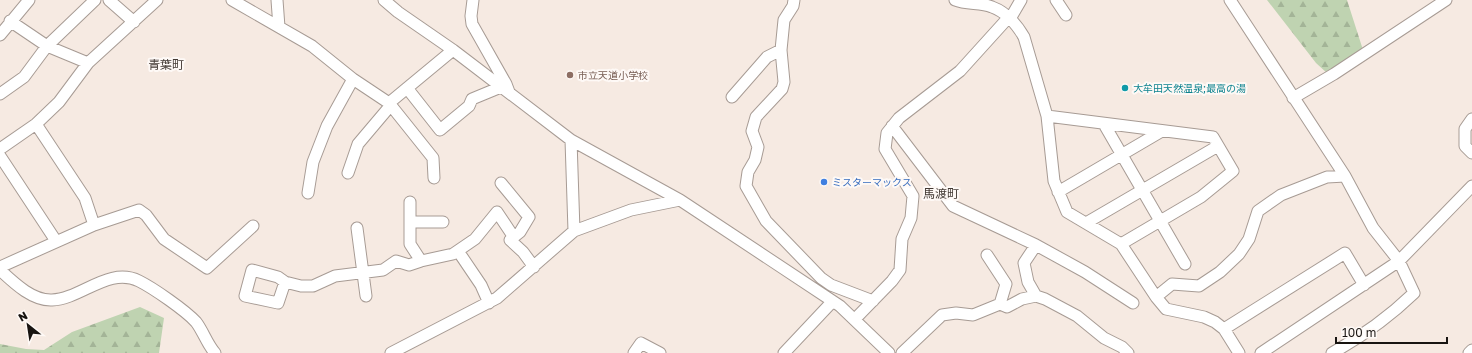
<svg xmlns="http://www.w3.org/2000/svg" width="1472" height="353" viewBox="0 0 1472 353" font-family="'Golos Text','Noto Sans JP',sans-serif">
<defs>
<pattern id="forest-firs" width="22" height="20" patternUnits="userSpaceOnUse"><rect width="22" height="20" fill="#bfd3b1"/><path d="M5 1l3.5 6h-7zM16 11l3.5 6h-7z" fill="#a3b497"/></pattern>
</defs>
<rect width="100%" height="100%" fill="#f6eae2"/>
<path fill="url(#forest-firs)" d="M 1267,0 L 1347,0 L 1363,50 L 1328,74 L 1316,63 Z
M 140,307 L 164,318 L 159,353 L 0,353 L 0,344 L 26,349 L 44,350 L 72,332 Z"/>
<g fill="none" stroke-linecap="round" stroke-linejoin="round">
<defs>
<path id="minor" d="M 109,0 L 134,22
M 232,0 L 312,46 L 353,79 L 389,103 L 433,158 L 434,178
M 277,0 L 279,27
M 384,0 L 398,12 L 453,50 L 571,140 L 680,200 L 840,306 L 889,353
M 473,0 L 471,16 L 472,24 L 506,84 L 509,92
M 794,0 L 793,6 L 784,20 L 781,50 L 784,82 L 782,89 L 756,117 L 752,131 L 758,147 L 755,160 L 748,172 L 746,186 L 766,221 L 821,278 L 831,285 L 873,301
M 955,0 C 967,5 981,2 992,7 C 1006,12 1017,25 1024,37 L 1047,116 L 1054,181 L 1067,212 L 1121,244 L 1156,297 L 1166,309 L 1204,317 L 1215,322 L 1224,329
M 1056,0 L 1066,15
M 1230,0 L 1345,176 L 1373,228 L 1399,261 L 1414,293 C 1389,317 1363,336 1332,353
M 1010,19 L 1021,0
M 10,21 L 47,46 L 88,63
M 0,35 L 29,0
M 407,88 L 440,130 L 469,106 L 472,99 L 501,87
M 0,94 L 24,77 L 47,46 L 95,0
M 732,97 L 767,57 L 781,50
M 1293,98 L 1334,74 L 1446,0
M 389,103 L 453,50
M 1047,116 L 1213,137 L 1233,171 L 1201,197 L 1121,244
M 1472,119 L 1465,129 L 1465,146 L 1472,153
M 36,124 L 85,198 L 94,225
M 1104,124 L 1185,264
M 892,126 L 953,206 L 1036,245 L 1085,272 L 1133,303
M 571,140 L 574,231
M 0,149 L 36,124 L 59,102 L 88,63 L 157,0
M 0,156 L 56,241
M 348,173 L 358,144 L 391,105
M 501,183 L 529,217 L 520,232 L 510,240 L 523,252 L 534,267
M 1058,192 L 1162,131
M 308,193 L 313,162 L 327,126 L 353,79
M 410,202 L 410,244 L 421,261 L 453,254 L 475,239 L 497,212 L 513,236
M 411,222 L 443,222
M 1086,223 L 1218,146
M 357,228 L 366,296
M 458,251 L 481,285 L 489,303
M 987,255 L 1006,284 L 1000,304
M 0,267 L 94,225 L 139,210 L 146,215 L 164,239 L 207,268 L 253,226
M 0,270 C 13,282 32,301 52,300 C 81,299 109,266 139,281 C 153,288 185,310 196,322 C 203,331 207,344 215,353
M 285,282 L 278,303 L 245,296 L 252,270 L 278,277 L 285,282 L 301,286 L 313,286 L 335,276 L 383,270 L 396,261 L 409,265 L 421,261
M 1036,296 L 1028,282 L 1024,263 L 1036,245
M 1156,297 L 1172,284 L 1199,286 L 1220,272 L 1239,254 L 1249,239 L 1258,211 L 1281,195 L 1327,177 L 1345,176
M 855,319 L 892,281 L 900,270 L 902,239 L 911,218 L 913,196 L 885,149 L 887,133 L 899,118 L 960,71 L 1008,18
M 391,353 L 497,298 L 574,231 L 631,210 L 680,200
M 634,353 L 641,343 L 660,353
M 784,353 L 832,302
M 902,353 L 942,315 L 956,313 L 973,315 L 1000,304 L 1007,307 L 1022,299 L 1036,296 L 1045,299 L 1077,316 L 1104,338 L 1122,347 L 1128,353
M 1239,353 L 1224,329 L 1345,253 L 1364,285
M 1261,353 L 1399,261 L 1472,186
M 1469,353 L 1472,350"/>
</defs>
<use href="#minor" stroke="#a79b94" stroke-width="13"/>
<use href="#minor" stroke="#fff" stroke-width="11"/>
</g>
<circle fill="#8d6e63" stroke="#fef9f6" stroke-width="1.5" cx="570" cy="75" r="4"/>
<circle fill="#0f9aa8" stroke="#fef9f6" stroke-width="1.5" cx="1125" cy="88" r="4"/>
<circle fill="#3f7fe0" stroke="#fef9f6" stroke-width="1.5" cx="824" cy="182" r="4"/>
<g text-anchor="middle" stroke-width="4" stroke-linejoin="round" paint-order="stroke">
<g font-size="10" fill="#785e54" stroke="#fef9f6" text-anchor="start">
<text x="578" y="79">市立天道小学校</text>
</g>
<g font-size="10" fill="#0d838f" stroke="#fef9f6" text-anchor="start">
<text x="1133" y="92">大牟田天然温泉;最高の湯</text>
</g>
<g font-size="10" fill="#366cbe" stroke="#fef9f6" text-anchor="start">
<text x="832" y="186">ミスターマックス</text>
</g>
<g font-size="12" fill="#433a34" stroke="#fef9f6">
<text x="166" y="69">青葉町</text>
<text x="941" y="198">馬渡町</text>
</g>
</g>
<g transform="translate(28 325) rotate(330)" stroke="#fef9f6" stroke-width="3" paint-order="stroke">
<path d="M0-3L7 15L0 10L-7 15Z" fill="#181411"/>
<text y="-6" font-size="11" font-weight="bold" text-anchor="middle" fill="#181411">N</text>
</g>
<path d="M1336 337v6h111v-6" fill="none" stroke="#181411" stroke-width="2"/>
<text x="1342" y="337" font-size="12" fill="#181411" stroke="#fef9f6" stroke-width="3" paint-order="stroke">100 m</text>
</svg>
